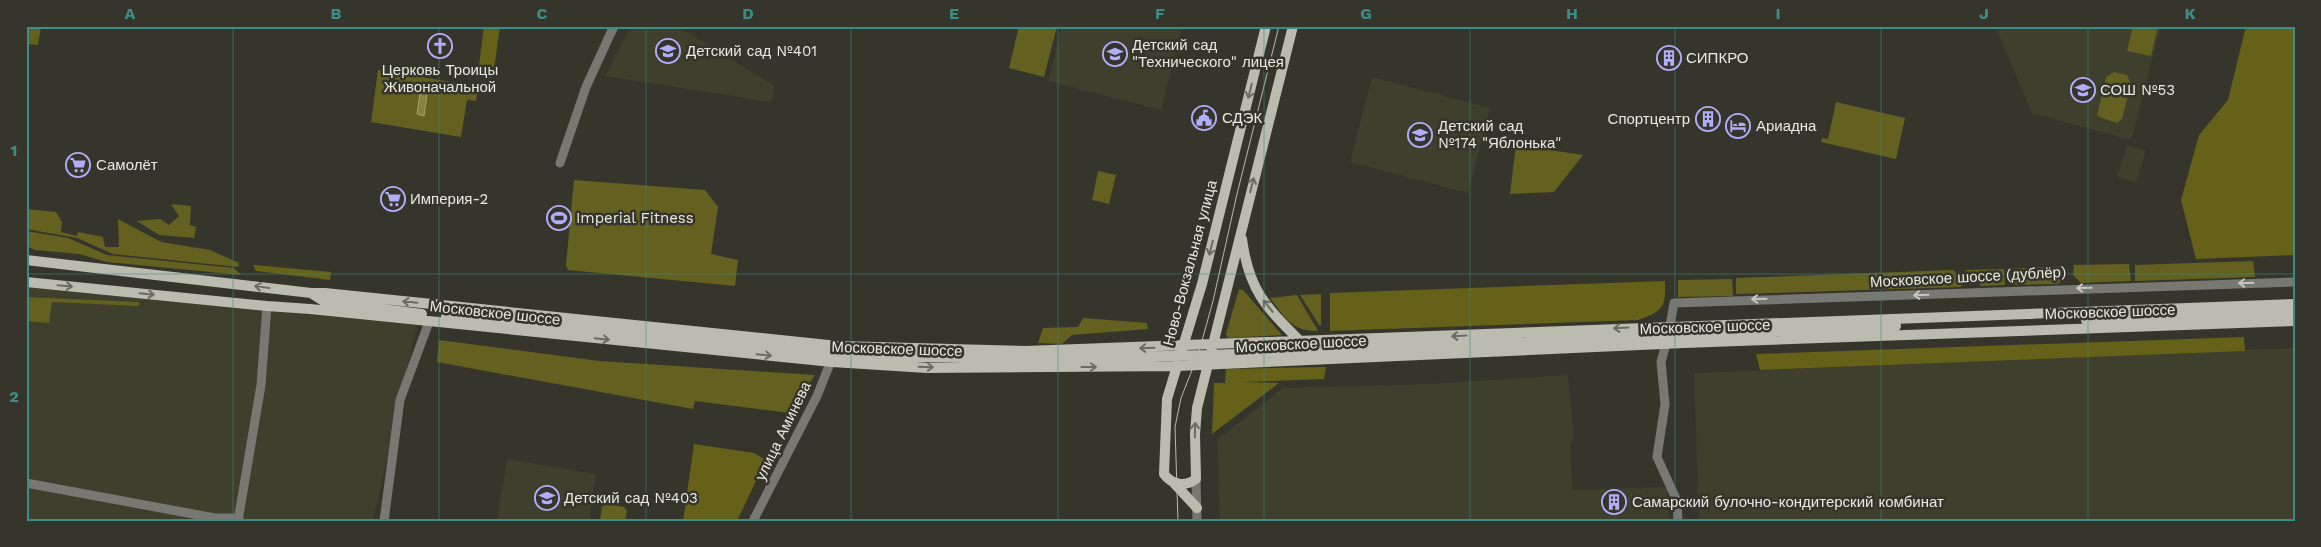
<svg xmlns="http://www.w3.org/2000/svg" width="2321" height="547" viewBox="0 0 2321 547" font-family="'Work Sans',sans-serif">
<rect width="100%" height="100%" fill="#36352b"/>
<path fill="#3f3f2d" d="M 631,26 L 677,26 L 775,86 L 771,102 L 605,76 Z
M 1062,26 L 1182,26 L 1161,110 L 1048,81 Z
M 1995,26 L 2161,26 L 2131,140 L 2032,113 Z
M 1372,77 L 1490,108 L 1468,193 L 1350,162 Z
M 2127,145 L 2146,151 L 2136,183 L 2117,177 Z
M 26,287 L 417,325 L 373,521 L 26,521 Z
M 2295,348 L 2295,521 L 1699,521 L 1694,373 Z
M 1568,375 L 1574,439 L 1570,442 L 1572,490 L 1666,487 L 1670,521 L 1220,521 L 1217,440 L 1283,388 L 1430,384 Z
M 507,459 L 596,474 L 589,521 L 497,521 Z"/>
<path fill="#646120" d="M 26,26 L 41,26 L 38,45 L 26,44 Z
M 1019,26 L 1057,26 L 1044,77 L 1009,68 Z
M 2133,26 L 2158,26 L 2151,56 L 2127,51 Z
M 378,70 L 470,85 L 470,87 L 478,89 L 476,101 L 467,100 L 461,137 L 371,122 Z
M 2114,72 L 2127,75 L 2131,83 L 2122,119 L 2117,123 L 2097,116 L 2106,77 Z
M 1836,102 L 1905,118 L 1896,159 L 1821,142 L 1822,138 L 1828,139 Z
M 1516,145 L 1583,155 L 1554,192 L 1510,194 Z
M 1098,171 L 1116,175 L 1109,204 L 1092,200 Z
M 574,180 L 705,190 L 718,207 L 711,254 L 738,260 L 735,286 L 568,270 L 566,265 Z
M 171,204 L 191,206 L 190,225 L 196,227 L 194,238 L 159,235 L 137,221 L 160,219 L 169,225 L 179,216 Z
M 26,209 L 56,212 L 62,222 L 61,232 L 77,236 L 78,232 L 103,237 L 105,247 L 119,247 L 118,219 L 161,242 L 210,250 L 239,263 L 238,267 L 113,254 L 77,238 L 26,229 Z
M 26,231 L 68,238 L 107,255 L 234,268 L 241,275 L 107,262 L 79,254 L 35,250 L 26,246 Z
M 2253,261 L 2255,277 L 2135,281 L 2135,265 Z
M 2129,264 L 2131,281 L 2081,283 L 2073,275 L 2074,265 Z
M 2065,266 L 2066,277 L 2058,284 L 2009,285 L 2009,269 Z
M 2004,269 L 2005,285 L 1981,286 L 1965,270 Z
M 1953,270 L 1963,282 L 1961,287 L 1736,294 L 1736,278 Z
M 1732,279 L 1733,296 L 1678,297 L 1678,280 Z
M 1239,289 L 1243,290 L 1282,335 L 1228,338 L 1226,334 Z
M 1321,294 L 1321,325 L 1320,326 L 1300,295 Z
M 1297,295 L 1317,329 L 1318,331 C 1292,332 1284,316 1270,298 Z
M 26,297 L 139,302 L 139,306 L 52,302 L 49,323 L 26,321 Z
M 1083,318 L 1147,323 L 1148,329 L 1072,335 L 1062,344 L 1038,343 L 1043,328 L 1078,327 Z
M 439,340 L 599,361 L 815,375 L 790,413 L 695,401 L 693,409 L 437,362 Z
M 607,504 L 624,507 L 627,511 L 625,521 L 600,521 L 602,506 Z"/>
<path fill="#666119" d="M 484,26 L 500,26 L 493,77 L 487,80 L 478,74 Z
M 2246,26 L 2295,26 L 2295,255 L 2196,259 L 2181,200 L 2199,135 L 2228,100 Z
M 253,265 L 331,272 L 330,280 L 256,271 Z
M 1665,281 C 1666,308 1663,311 1638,320 L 1330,331 L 1330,293 Z
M 2244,337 L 2245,351 L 1760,370 L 1756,354 Z
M 1326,367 L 1324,379 L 1242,382 L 1279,383 L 1212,434 L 1214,383 L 1225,383 L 1226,369 Z
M 694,444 L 754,453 L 766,460 L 737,521 L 683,521 Z"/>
<path fill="#87833e" stroke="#a4a26f" d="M 421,86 L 428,87 L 424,116 L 417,114 Z"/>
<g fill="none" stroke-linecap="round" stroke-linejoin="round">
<path stroke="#787873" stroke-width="9" d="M 560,163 L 586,87 L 614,26
M 1670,326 L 1674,303 L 2295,282
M 1666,344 L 1661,362 L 1665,404 L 1657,457 L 1677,501 L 1678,521
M 1196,479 L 1197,521
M 26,483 L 215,518 L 239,518
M 238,521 L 261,385 L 267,306
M 384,521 L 400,400 L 429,322
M 753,521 L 817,396 L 833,356"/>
<path stroke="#bbbbb0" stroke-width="10" d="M 1266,26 L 1202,284 L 1167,399 L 1164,474 C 1172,485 1185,487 1196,479 L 1195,434 L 1197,408 L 1293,26
M 1242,239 C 1249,292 1267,308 1303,344
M 26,260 L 311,293 L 325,293 L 838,346 L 1025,351 L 2295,304
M 26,282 L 267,306 L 310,309 L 832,362 L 927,368 L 1178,366 L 1684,343 L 2295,321
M 311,293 L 325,302 L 422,314
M 446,316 L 834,353 L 911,357 L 1025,359 L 1210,355 L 1896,326
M 2086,320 L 2295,312
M 1174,483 L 1197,508"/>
<path stroke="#b9b9b1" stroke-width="1" d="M 1178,521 L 1175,427 L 1181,398 L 1198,355 L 1213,301 L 1237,194 L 1279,26"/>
</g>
<defs><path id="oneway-shaft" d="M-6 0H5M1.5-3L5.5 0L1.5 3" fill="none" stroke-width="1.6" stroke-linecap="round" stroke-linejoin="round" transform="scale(1.25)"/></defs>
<g stroke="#6b6b60">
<use href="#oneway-shaft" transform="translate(1250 91) rotate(104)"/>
<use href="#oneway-shaft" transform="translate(1252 185) rotate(-76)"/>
<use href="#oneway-shaft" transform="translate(1211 248) rotate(104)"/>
<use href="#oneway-shaft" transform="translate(65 286) rotate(5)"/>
<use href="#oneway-shaft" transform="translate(262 287) rotate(-172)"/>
<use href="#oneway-shaft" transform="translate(147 294) rotate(6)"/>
<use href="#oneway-shaft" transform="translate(410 302) rotate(-174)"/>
<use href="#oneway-shaft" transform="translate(1268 306) rotate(-129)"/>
<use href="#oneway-shaft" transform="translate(1621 328) rotate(177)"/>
<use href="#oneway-shaft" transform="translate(1459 336) rotate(177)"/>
<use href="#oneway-shaft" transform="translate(602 339) rotate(6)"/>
<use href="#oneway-shaft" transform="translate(1147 348) rotate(178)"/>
<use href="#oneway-shaft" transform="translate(764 355) rotate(6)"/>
<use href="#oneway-shaft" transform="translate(926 367) rotate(2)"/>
<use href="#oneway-shaft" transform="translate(1089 367)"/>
<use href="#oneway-shaft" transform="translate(1195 430) rotate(-89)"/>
</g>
<g stroke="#c7c7c1">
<use href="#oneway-shaft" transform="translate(2246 283) rotate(178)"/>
<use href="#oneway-shaft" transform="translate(2084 288) rotate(179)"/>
<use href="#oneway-shaft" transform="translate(1921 295) rotate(178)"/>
<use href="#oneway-shaft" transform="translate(1759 299) rotate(179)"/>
</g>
<path fill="none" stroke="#3b8d85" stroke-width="1" stroke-opacity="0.55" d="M 233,26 L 233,521M 439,26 L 439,521M 646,26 L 646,521M 851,26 L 851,521M 1058,26 L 1058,521M 1264,26 L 1264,521M 1470,26 L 1470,521M 1675,26 L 1675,521M 1881,26 L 1881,521M 2088,26 L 2088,521M 26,274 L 2295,274"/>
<defs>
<symbol id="church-ring" viewBox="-11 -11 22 22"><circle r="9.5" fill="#36352b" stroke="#b1adfa" stroke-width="1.5"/><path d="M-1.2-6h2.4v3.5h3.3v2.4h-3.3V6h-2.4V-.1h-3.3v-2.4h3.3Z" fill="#b1adfa"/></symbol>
<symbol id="school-ring" viewBox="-11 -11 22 22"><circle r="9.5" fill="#36352b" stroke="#b1adfa" stroke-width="1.5"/><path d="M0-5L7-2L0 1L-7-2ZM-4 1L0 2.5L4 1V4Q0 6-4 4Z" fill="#b1adfa"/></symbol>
<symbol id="building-ring" viewBox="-11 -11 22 22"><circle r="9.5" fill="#36352b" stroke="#b1adfa" stroke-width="1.5"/><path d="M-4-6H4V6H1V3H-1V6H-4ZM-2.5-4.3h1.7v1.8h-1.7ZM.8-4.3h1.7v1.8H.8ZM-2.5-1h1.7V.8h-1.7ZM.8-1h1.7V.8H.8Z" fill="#b1adfa"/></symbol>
<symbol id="civic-ring" viewBox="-11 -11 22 22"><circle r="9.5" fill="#36352b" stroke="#b1adfa" stroke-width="1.5"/><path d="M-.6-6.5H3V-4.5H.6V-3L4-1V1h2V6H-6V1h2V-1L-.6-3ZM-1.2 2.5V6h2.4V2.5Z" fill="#b1adfa"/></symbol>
<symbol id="hotel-ring" viewBox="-11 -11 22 22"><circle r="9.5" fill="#36352b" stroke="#b1adfa" stroke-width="1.5"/><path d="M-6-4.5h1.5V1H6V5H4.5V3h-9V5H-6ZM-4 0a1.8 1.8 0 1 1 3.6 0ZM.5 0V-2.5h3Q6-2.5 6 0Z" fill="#b1adfa"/></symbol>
<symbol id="supermarket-ring" viewBox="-11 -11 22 22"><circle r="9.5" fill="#36352b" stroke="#b1adfa" stroke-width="1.5"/><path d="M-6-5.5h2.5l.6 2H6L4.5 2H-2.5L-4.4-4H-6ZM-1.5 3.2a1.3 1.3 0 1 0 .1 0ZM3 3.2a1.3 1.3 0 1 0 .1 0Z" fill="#b1adfa"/></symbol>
<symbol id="stadium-ring" viewBox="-11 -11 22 22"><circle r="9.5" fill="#36352b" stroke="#b1adfa" stroke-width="1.5"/><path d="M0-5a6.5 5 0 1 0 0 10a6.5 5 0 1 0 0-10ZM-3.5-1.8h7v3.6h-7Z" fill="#b1adfa"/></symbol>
</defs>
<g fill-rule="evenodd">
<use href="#church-ring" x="426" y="32" width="28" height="28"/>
<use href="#school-ring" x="654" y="37" width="28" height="28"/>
<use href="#school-ring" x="1101" y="40" width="28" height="28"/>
<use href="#building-ring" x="1655" y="44" width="28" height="28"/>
<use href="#school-ring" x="2069" y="76" width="28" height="28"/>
<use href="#civic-ring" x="1190" y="104" width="28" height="28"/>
<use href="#building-ring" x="1694" y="105" width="28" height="28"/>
<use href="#hotel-ring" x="1724" y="112" width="28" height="28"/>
<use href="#school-ring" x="1406" y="121" width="28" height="28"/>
<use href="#supermarket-ring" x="64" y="151" width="28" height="28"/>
<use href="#supermarket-ring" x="379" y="185" width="28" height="28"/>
<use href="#stadium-ring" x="545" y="204" width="28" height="28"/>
<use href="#school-ring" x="533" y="484" width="28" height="28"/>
<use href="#building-ring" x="1600" y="488" width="28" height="28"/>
</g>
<g text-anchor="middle" stroke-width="5" stroke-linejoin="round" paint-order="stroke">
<g font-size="15" fill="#e9e9e2" stroke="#36352b" text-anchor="start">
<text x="1132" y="50">Детский сад<tspan x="1132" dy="17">"Технического" лицея</tspan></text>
<text x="686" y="56">Детский сад №401</text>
<text x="1686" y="63">СИПКРО</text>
<text x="440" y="75" text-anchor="middle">Церковь Троицы<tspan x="440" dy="17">Живоначальной</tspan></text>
<text x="2100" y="95">СОШ №53</text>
<text x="1222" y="123">СДЭК</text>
<text x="1690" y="124" text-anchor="end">Спортцентр</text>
<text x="1438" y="131">Детский сад<tspan x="1438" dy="17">№174 "Яблонька"</tspan></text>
<text x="1756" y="131">Ариадна</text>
<text x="96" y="170">Самолёт</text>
<text x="410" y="204">Империя-2</text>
<text x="576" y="223">Imperial Fitness</text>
<text x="564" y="503">Детский сад №403</text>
<text x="1632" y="507">Самарский булочно-кондитерский комбинат</text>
</g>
<g font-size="15" fill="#e9e9e2" stroke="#36352b">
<text transform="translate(1190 263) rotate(-75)" y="5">Ново-Вокзальная улица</text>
<text transform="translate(1968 277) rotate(-3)" y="5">Московское шоссе (дублёр)</text>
<text transform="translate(2110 312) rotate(-2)" y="5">Московское шоссе</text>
<text transform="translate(495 313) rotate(6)" y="5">Московское шоссе</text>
<text transform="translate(1705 327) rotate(-2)" y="5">Московское шоссе</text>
<text transform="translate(1301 344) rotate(-3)" y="5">Московское шоссе</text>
<text transform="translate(897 349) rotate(2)" y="5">Московское шоссе</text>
<text transform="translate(783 431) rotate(-64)" y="5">улица Аминева</text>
</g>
</g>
<rect width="2321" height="547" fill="none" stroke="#36352b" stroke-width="55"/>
<rect x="28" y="28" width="2266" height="492" fill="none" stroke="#3b8d85" stroke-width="2"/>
<g font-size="16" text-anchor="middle" font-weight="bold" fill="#3b8d85">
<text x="130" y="19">A</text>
<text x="336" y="19">B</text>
<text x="542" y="19">C</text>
<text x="748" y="19">D</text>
<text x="954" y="19">E</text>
<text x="1160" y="19">F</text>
<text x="1366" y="19">G</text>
<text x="1572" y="19">H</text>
<text x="1778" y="19">I</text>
<text x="1984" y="19">J</text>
<text x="2190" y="19">K</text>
<text x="14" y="156">1</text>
<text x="14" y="402">2</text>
</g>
</svg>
